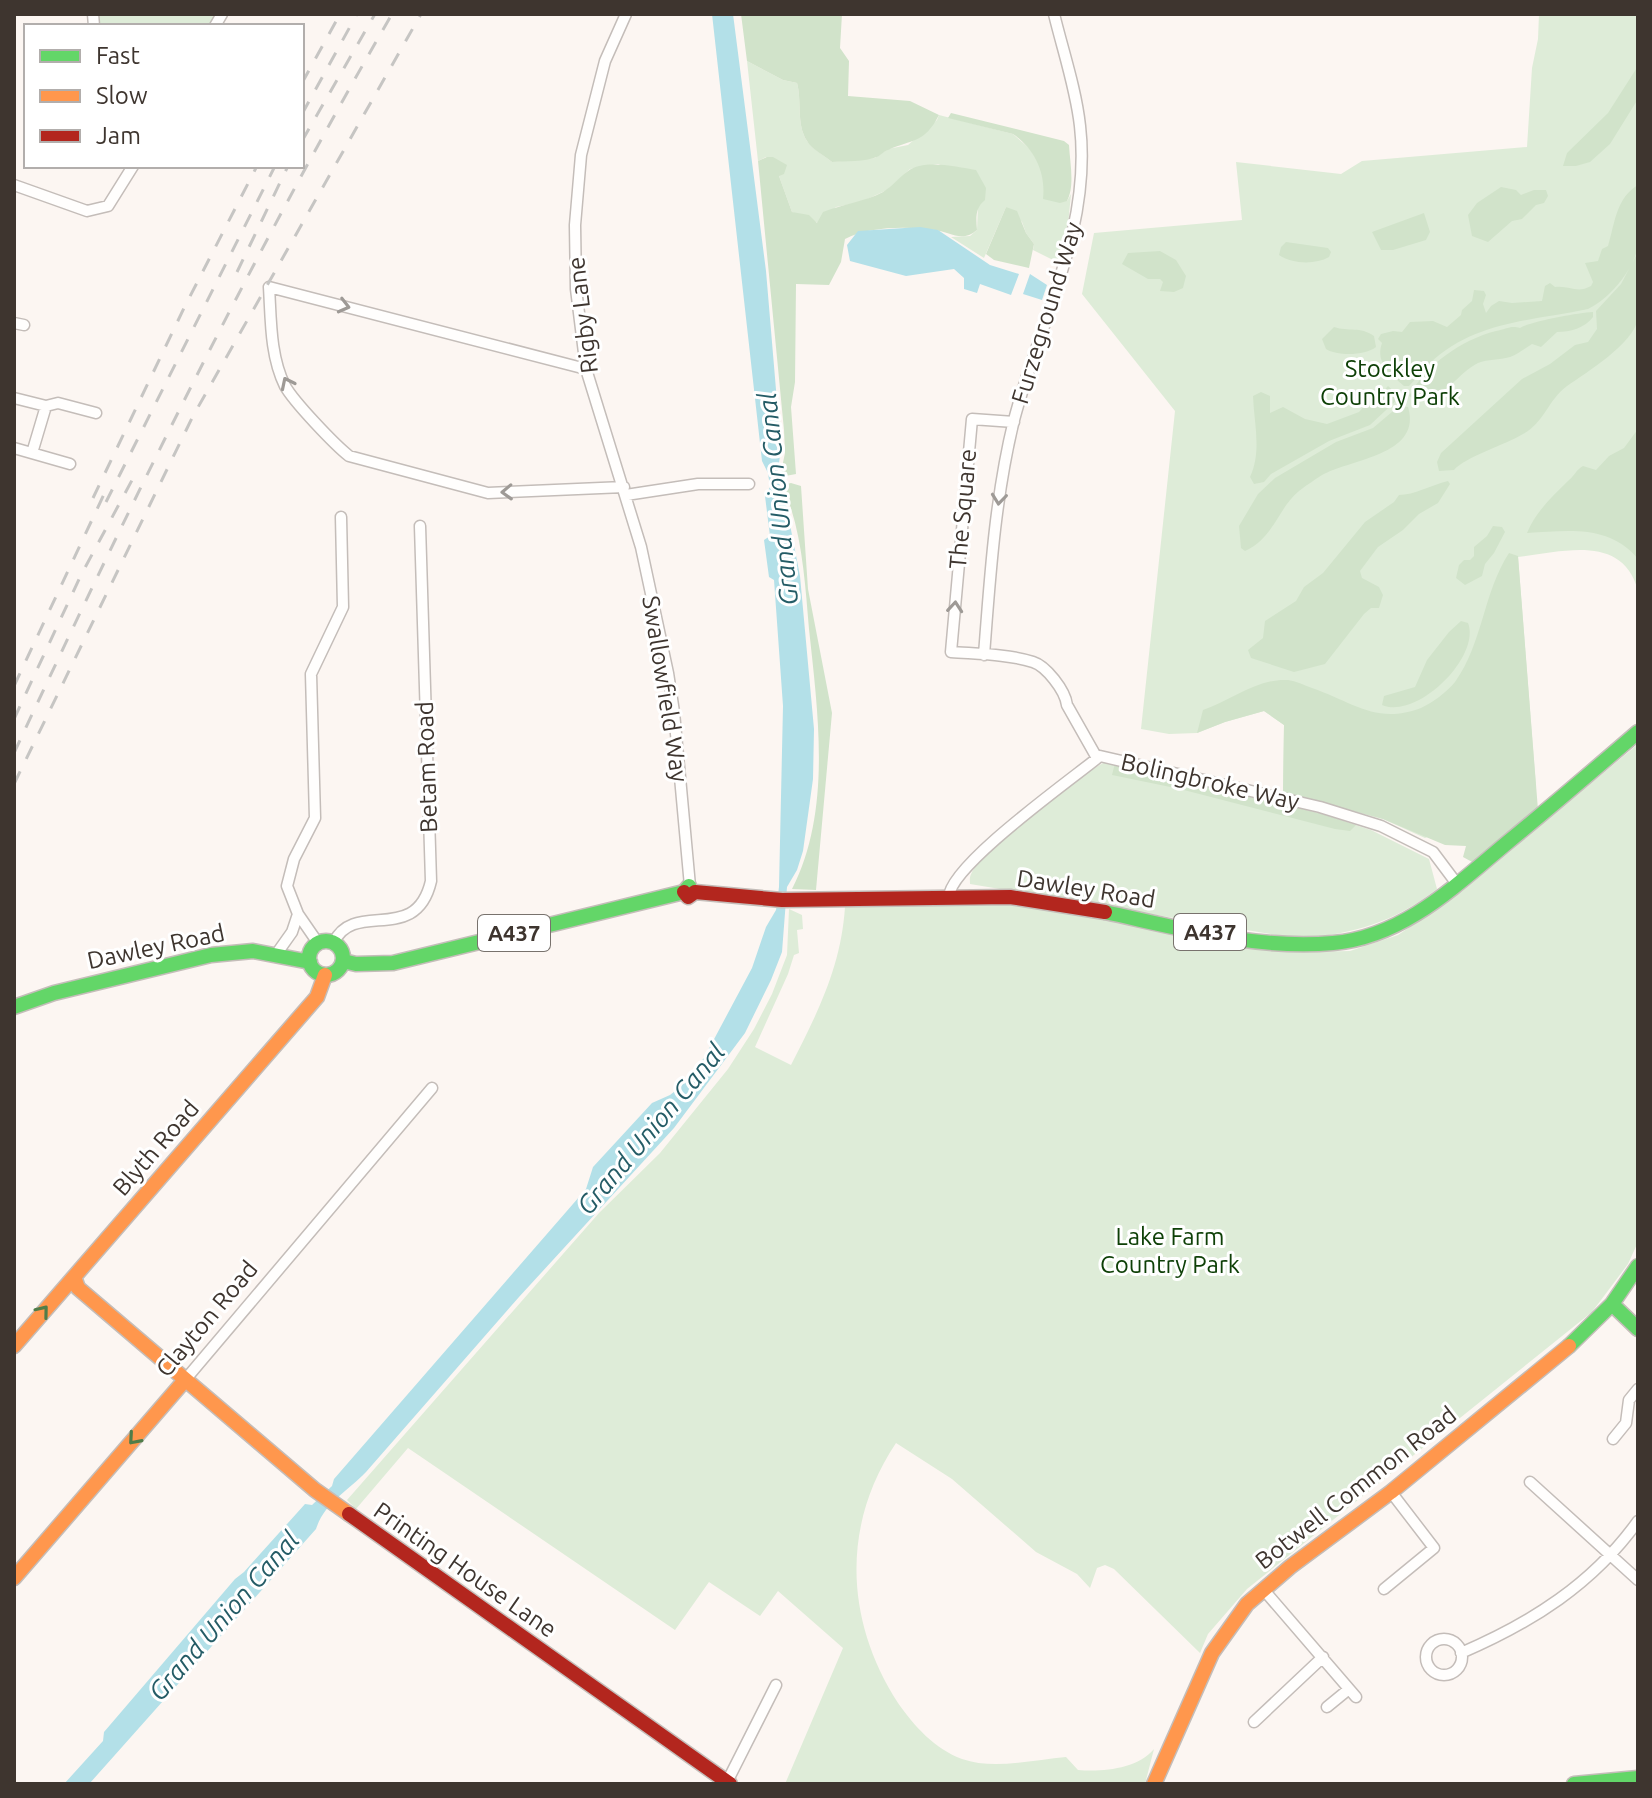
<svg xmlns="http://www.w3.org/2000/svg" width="1652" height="1798" viewBox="0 0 1652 1798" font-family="Ubuntu,sans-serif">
<rect width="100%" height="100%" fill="#fcf6f2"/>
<path fill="#deecd8" d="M 93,14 L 222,14 L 215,26 L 94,26 Z
M 1539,14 L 1638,14 L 1638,591 C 1623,533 1562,552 1518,557 L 1536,787 L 1425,838 L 1383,819 L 1283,792 L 1284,725 L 1264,711 L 1225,722 L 1197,733 L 1169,734 L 1141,729 L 1175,411 L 1082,294 L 1094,233 L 1242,220 L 1236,162 L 1341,174 L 1362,161 L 1527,147 L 1532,68 L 1538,39 Z
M 747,61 L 783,80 L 797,83 C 802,101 796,124 807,141 C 812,149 825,156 832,162 L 875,158 L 888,149 L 908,145 L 937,120 L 939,115 L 1013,134 L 1030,149 L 1039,163 L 1045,183 L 1067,201 L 1071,194 L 1068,225 L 1057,262 L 1033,250 L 1034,244 L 1026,233 L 1022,222 L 1006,207 L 984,258 L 951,237 L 970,236 L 977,230 L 978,205 L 959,167 L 948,168 L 938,164 L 910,169 L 887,190 L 861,202 L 836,207 L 818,223 L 792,212 L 779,176 L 766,157 L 758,161 Z
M 1638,744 L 1638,1242 L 1628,1264 L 1592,1312 L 1247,1589 L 1208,1634 L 1200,1653 L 1114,1569 L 1105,1565 L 1097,1568 L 1090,1588 L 1077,1574 L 1036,1552 L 952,1479 L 896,1443 C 841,1525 845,1621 898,1703 C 914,1726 935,1749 962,1759 C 993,1770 1033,1760 1066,1757 L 1078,1770 C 1103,1772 1137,1769 1154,1749 L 1145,1784 L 785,1784 L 843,1648 L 778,1591 L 760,1616 L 709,1582 L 675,1630 L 408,1448 L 356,1509 L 347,1500 L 599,1213 L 660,1153 L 728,1069 L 754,1029 L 772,994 L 787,955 L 789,909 L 802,915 L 803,929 L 797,930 L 799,953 L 794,955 L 788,974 L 755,1047 L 791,1065 C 818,1012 841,967 845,907 L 910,902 L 1030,905 L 1092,915 L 1200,940 L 1301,952 L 1350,951 L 1398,935 L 1457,895 Z
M 1107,761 L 1322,814 L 1371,830 L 1429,859 L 1437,889 C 1393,923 1355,933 1300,939 L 970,884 C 970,879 969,878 972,872 C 985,848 1080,774 1107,761 Z"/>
<path fill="#d1e3ca" d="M 741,14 L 842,14 L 840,48 L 849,61 L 848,96 L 910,101 L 939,115 C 924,144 912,139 888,150 C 884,151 881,155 877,157 C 865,162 845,161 832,162 C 825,156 811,149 807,141 C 796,124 802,101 797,83 L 783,80 L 747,61 Z
M 1638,66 L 1638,99 L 1610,144 L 1590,162 L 1576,166 L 1563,166 L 1567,153 L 1608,113 Z
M 951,113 L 1064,141 L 1069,145 C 1070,163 1075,186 1067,201 L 1060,203 L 1043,199 C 1046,173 1035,149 1013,134 L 948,118 Z
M 767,157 L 773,157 L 787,165 L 784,174 L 779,176 L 792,212 L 809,215 L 817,223 L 823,212 C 843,204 864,202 883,192 C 893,186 899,177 908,171 C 924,159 957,167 976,170 L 986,188 L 985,200 C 975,208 976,218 977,230 C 962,243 950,232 935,230 C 909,226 868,226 845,239 L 841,262 L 829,285 L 796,284 L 795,382 L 791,407 L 796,474 L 780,477 L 785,453 L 784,430 L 758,161 Z
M 1638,185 C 1638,204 1642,229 1638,247 C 1632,272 1610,298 1588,309 C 1531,321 1475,321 1430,363 C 1422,370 1416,379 1409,386 L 1404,386 C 1390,373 1375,363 1382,343 L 1378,339 L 1381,334 L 1393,331 L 1402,332 L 1410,322 L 1433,321 L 1447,327 L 1461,315 L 1462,310 L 1472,301 L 1474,290 L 1484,291 L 1486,295 L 1483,304 L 1486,313 L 1491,306 L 1499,301 L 1512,303 L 1542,301 L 1545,286 L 1550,283 L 1555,287 C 1569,285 1577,294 1591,286 L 1593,282 L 1585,263 L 1598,261 L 1602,249 L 1608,246 C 1615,223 1616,198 1638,185 Z
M 1501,187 L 1516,190 L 1521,195 L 1534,190 L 1546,190 L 1548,196 L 1544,203 L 1536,205 L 1522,219 L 1512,221 L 1488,242 L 1472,236 L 1468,215 L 1477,203 Z
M 1006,207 L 1017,211 L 1026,233 L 1034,244 L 1029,268 L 994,260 L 986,254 Z
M 1424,213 L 1430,232 L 1426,240 L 1393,250 L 1381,250 L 1372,232 Z
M 1286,242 L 1328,248 L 1331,252 L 1329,257 C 1315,265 1292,264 1279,255 L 1281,247 Z
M 1160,251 L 1176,260 L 1186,276 L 1183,288 L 1174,292 L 1160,291 L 1163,282 L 1160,279 L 1148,279 L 1122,264 L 1128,253 Z
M 1638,252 C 1638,273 1642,299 1638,319 C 1633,344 1587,372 1567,386 C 1548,400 1544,423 1523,434 C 1505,445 1465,457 1454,470 L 1439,471 L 1437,462 L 1441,453 L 1522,379 L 1550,364 L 1575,345 L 1588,342 L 1597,329 L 1596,311 L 1621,284 Z
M 1593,312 L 1593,317 C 1585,328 1570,332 1557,332 L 1541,347 L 1532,344 C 1524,349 1518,354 1510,357 C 1499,360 1488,359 1478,363 C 1455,374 1437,412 1409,396 C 1426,365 1461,340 1496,331 C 1506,329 1511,325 1520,328 C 1532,321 1577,313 1593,312 Z
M 1334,327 C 1349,332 1360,326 1374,336 L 1376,347 C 1365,356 1337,356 1326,349 L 1322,339 Z
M 1388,386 L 1400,397 L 1370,425 L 1329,441 L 1271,474 L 1264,482 L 1254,484 L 1250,477 C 1262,451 1254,424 1253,396 L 1261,392 L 1270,396 L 1270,413 L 1283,407 L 1305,419 L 1327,424 L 1359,412 L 1369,401 L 1374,402 Z
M 1399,406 L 1408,407 C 1423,457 1346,459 1319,477 C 1313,481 1304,487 1299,491 C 1278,508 1274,538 1245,551 L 1241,548 L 1239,526 L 1258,494 L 1275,478 L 1336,442 L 1373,428 Z
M 1638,429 L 1638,559 C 1609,524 1568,531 1527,533 C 1536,511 1553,496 1569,480 C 1575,475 1576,470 1583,466 L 1596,470 L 1609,456 L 1624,448 Z
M 1448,481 L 1450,484 L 1438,503 L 1419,514 L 1403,530 L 1378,547 L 1360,571 L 1362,578 L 1379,587 L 1383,595 L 1379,608 L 1371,608 L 1364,614 L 1325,664 L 1294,672 L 1251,658 L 1248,650 L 1263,638 L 1265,621 L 1296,601 L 1304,587 L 1323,573 L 1365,522 L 1394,502 L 1399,495 C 1414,495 1431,485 1448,481 Z
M 791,483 L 801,486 L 808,589 L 832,713 L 816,890 L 792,889 C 832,811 818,714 809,629 C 805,582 802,528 782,485 Z
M 1493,526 L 1502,527 L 1505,532 L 1494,553 L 1485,564 L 1482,576 L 1465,585 L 1456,578 L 1459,565 L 1464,560 L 1470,560 L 1474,556 L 1474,547 L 1487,536 Z
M 1509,553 L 1518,556 L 1538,810 L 1474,863 L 1463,857 L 1466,846 L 1445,845 L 1383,819 L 1283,792 L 1284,725 L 1264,711 L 1225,722 L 1197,733 L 1203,710 C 1230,701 1258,678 1288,680 C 1296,681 1304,685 1312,688 C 1353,702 1376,725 1421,708 C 1432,703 1447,692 1455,682 C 1483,643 1483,593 1509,553 Z
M 1461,621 L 1468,623 C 1481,657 1417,720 1382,705 L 1384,696 L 1415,687 L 1427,660 L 1449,632 Z
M 1115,763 L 1322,814 L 1356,825 L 1350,831 L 1335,829 L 1180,789 L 1112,775 Z"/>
<path fill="#b3e0e8" d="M 712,14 L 733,14 L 766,271 L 781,449 L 777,477 L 785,499 L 800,576 L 814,729 L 813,779 L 803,851 L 797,870 L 787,887 L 782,952 L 771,980 L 745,1033 L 674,1128 L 519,1297 L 366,1472 C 347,1492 325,1502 316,1529 L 90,1783 L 64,1784 L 103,1741 L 104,1732 L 235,1579 L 244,1572 L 305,1504 L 312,1505 L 332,1486 L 334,1479 L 586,1189 L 593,1167 L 652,1103 L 670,1095 L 679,1088 L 704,1058 L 752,968 L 766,927 L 776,910 L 779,887 L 783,706 L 774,580 L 769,577 L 764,540 L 770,536 L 765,496 L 770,487 L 768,473 L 762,461 Z
M 920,227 L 938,230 L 990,265 L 1019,274 L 1011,295 L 980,284 L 977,293 L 964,289 L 964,278 L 954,269 L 906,276 L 850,261 L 847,245 L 858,231 Z
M 1030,274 L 1047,285 L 1042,300 L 1023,294 Z"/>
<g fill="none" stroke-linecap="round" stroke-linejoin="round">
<defs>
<path id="street" d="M 93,14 L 94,26
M 626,14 L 605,61 L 581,155 L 575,225 L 576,289 L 586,369 L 641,547 L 668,673 L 674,712 L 690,886
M 215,26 L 222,14
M 14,185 L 87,211 L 108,206 L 133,166
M 14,323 L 24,325
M 586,369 L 269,287 C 271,319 270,356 285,386 C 294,402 334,444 349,456 L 488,493 L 624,487
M 14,398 L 46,406 L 58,403 L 96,413
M 1014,422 L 972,419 L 951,652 C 977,654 1008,654 1033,662 C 1046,666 1065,690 1067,705 L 1097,758
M 14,448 L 70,464
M 32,453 L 46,406
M 626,495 L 698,484 L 749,484
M 984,655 C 990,577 995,497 1014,420 C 1039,323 1092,229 1080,126 C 1076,89 1063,51 1054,14
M 949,897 C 949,866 1072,779 1100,756 L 1320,807 L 1381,826 L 1433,852 L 1457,884
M 334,942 C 355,899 416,946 431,881 L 420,526
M 318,943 L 298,914 L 287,886 L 294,859 L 315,818 L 311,674 L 343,607 L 341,517
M 275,956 L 292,932 L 298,914
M 185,1380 L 432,1088
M 1613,1439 L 1626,1423 L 1629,1400 L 1638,1389
M 1530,1482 L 1638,1580
M 1263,1589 L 1356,1697
M 1384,1589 L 1434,1548 L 1391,1492
M1426 1657a18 18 0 1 1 36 0a18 18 0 1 1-36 0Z
M 1461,1653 C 1531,1623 1593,1584 1638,1521
M 1327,1707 L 1349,1689
M 1254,1722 L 1323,1657
M 727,1782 L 776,1685"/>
<path id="fast" d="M 1105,912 C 1179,928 1257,950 1333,943 C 1404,937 1456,885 1508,842 C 1552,806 1595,769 1638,732
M309 958a17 17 0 1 1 34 0a17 17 0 1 1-34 0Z
M 343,961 L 356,964 L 393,963 L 684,892 L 689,886
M 14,1007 L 54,993 L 211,955 L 253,951 L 310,962
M 1612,1304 L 1638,1329
M 1569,1346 L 1612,1304 L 1638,1266
M 1574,1784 L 1638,1778"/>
<path id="slow" d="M 74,1277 L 78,1288 L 315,1490 L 349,1514
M 14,1346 L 317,997 L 325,975
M 14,1578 L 185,1380
M 1154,1784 L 1212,1653 L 1247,1604 L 1290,1567 L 1391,1492 L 1569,1346"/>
<path id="jam" d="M 684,892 L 688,897 L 695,892 L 782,900 L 1010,897 L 1105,912
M 349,1514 L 730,1784"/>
</defs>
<use href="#street" stroke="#c4bdb9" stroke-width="13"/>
<use href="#fast" stroke="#c4bdb9" stroke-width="17"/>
<use href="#slow" stroke="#c4bdb9" stroke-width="17"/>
<use href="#jam" stroke="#c4bdb9" stroke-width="17"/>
<use href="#street" stroke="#fffefd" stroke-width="10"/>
<use href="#fast" stroke="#63d668" stroke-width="14"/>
<use href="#slow" stroke="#ff974d" stroke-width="14"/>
<use href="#jam" stroke="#b3261e" stroke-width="14"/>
<path stroke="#c6c5c3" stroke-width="3" stroke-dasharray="14 14" stroke-linecap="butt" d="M 302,83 L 340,14
M 302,114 L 357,14
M 302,141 L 375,14
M 237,272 L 288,166
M 93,498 L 184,308 L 257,166
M 106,502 L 275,166
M 14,686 L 106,490
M 14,719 L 81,575 L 138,469
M 14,753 C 131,502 253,254 392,14
M 14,784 L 193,416 L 421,14"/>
</g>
<defs><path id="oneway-chevron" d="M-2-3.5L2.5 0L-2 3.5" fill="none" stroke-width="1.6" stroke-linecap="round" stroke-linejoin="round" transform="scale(2)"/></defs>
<g stroke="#9e9a96">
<use href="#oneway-chevron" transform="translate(344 306) rotate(14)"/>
<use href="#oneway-chevron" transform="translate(287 383) rotate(-116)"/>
<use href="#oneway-chevron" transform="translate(507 492) rotate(178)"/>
<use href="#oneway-chevron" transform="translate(999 499) rotate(96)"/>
<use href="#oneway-chevron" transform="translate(955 607) rotate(-85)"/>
</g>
<g stroke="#4f7d49">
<use href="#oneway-chevron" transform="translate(43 1311) rotate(-51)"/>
<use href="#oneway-chevron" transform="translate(134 1439) rotate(131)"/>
</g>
<g text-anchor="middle" stroke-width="6" stroke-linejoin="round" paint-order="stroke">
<g fill="#fff" stroke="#78726d" stroke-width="2">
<rect x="1174" y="914" width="72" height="36" rx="6"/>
<rect x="478" y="915" width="72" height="36" rx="6"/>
</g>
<g font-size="22" font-weight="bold" fill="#3e352f">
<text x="1210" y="940">A437</text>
<text x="514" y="941">A437</text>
</g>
<g font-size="24" fill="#3e352f" stroke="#fff">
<text transform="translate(1047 313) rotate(-73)" y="8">Furzeground Way</text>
<text transform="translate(583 315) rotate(-97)" y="8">Rigby Lane</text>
<text transform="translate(963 509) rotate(-85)" y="8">The Square</text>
<text transform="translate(665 689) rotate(81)" y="8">Swallowfield Way</text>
<text transform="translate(427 767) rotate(-92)" y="8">Betam Road</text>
<text transform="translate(1210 782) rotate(13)" y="8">Bolingbroke Way</text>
<text transform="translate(1086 889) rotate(9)" y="8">Dawley Road</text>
<text transform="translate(156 947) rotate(-12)" y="8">Dawley Road</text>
<text transform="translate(156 1148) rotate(-49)" y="8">Blyth Road</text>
<text transform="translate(207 1319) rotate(-50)" y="8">Clayton Road</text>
<text transform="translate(1356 1488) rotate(-38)" y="8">Botwell Common Road</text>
<text transform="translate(465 1570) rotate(35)" y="8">Printing House Lane</text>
</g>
<g font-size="24" fill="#0e4007" stroke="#fff">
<text x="1390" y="377">Stockley<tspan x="1390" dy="28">Country Park</tspan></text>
<text x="1170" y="1245">Lake Farm<tspan x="1170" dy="28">Country Park</tspan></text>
</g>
<g font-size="26" font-style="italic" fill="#245c66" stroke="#fff">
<text transform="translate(778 499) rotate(-96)" y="9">Grand Union Canal</text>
<text transform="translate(651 1129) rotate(-50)" y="9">Grand Union Canal</text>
<text transform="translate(224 1616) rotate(-49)" y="9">Grand Union Canal</text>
</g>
</g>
<rect width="1652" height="1798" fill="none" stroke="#3e352f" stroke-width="32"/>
<rect x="24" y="24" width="280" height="144" fill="#ffffff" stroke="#b2aeac" stroke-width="2"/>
<rect x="40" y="50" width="40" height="12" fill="#63d668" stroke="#b2aeac" stroke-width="2"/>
<text x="96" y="64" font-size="24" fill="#3e352f">Fast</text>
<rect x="40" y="90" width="40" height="12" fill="#ff974d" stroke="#b2aeac" stroke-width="2"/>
<text x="96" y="104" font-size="24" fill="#3e352f">Slow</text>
<rect x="40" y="130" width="40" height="12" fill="#b3261e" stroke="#b2aeac" stroke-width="2"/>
<text x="96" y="144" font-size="24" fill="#3e352f">Jam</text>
</svg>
